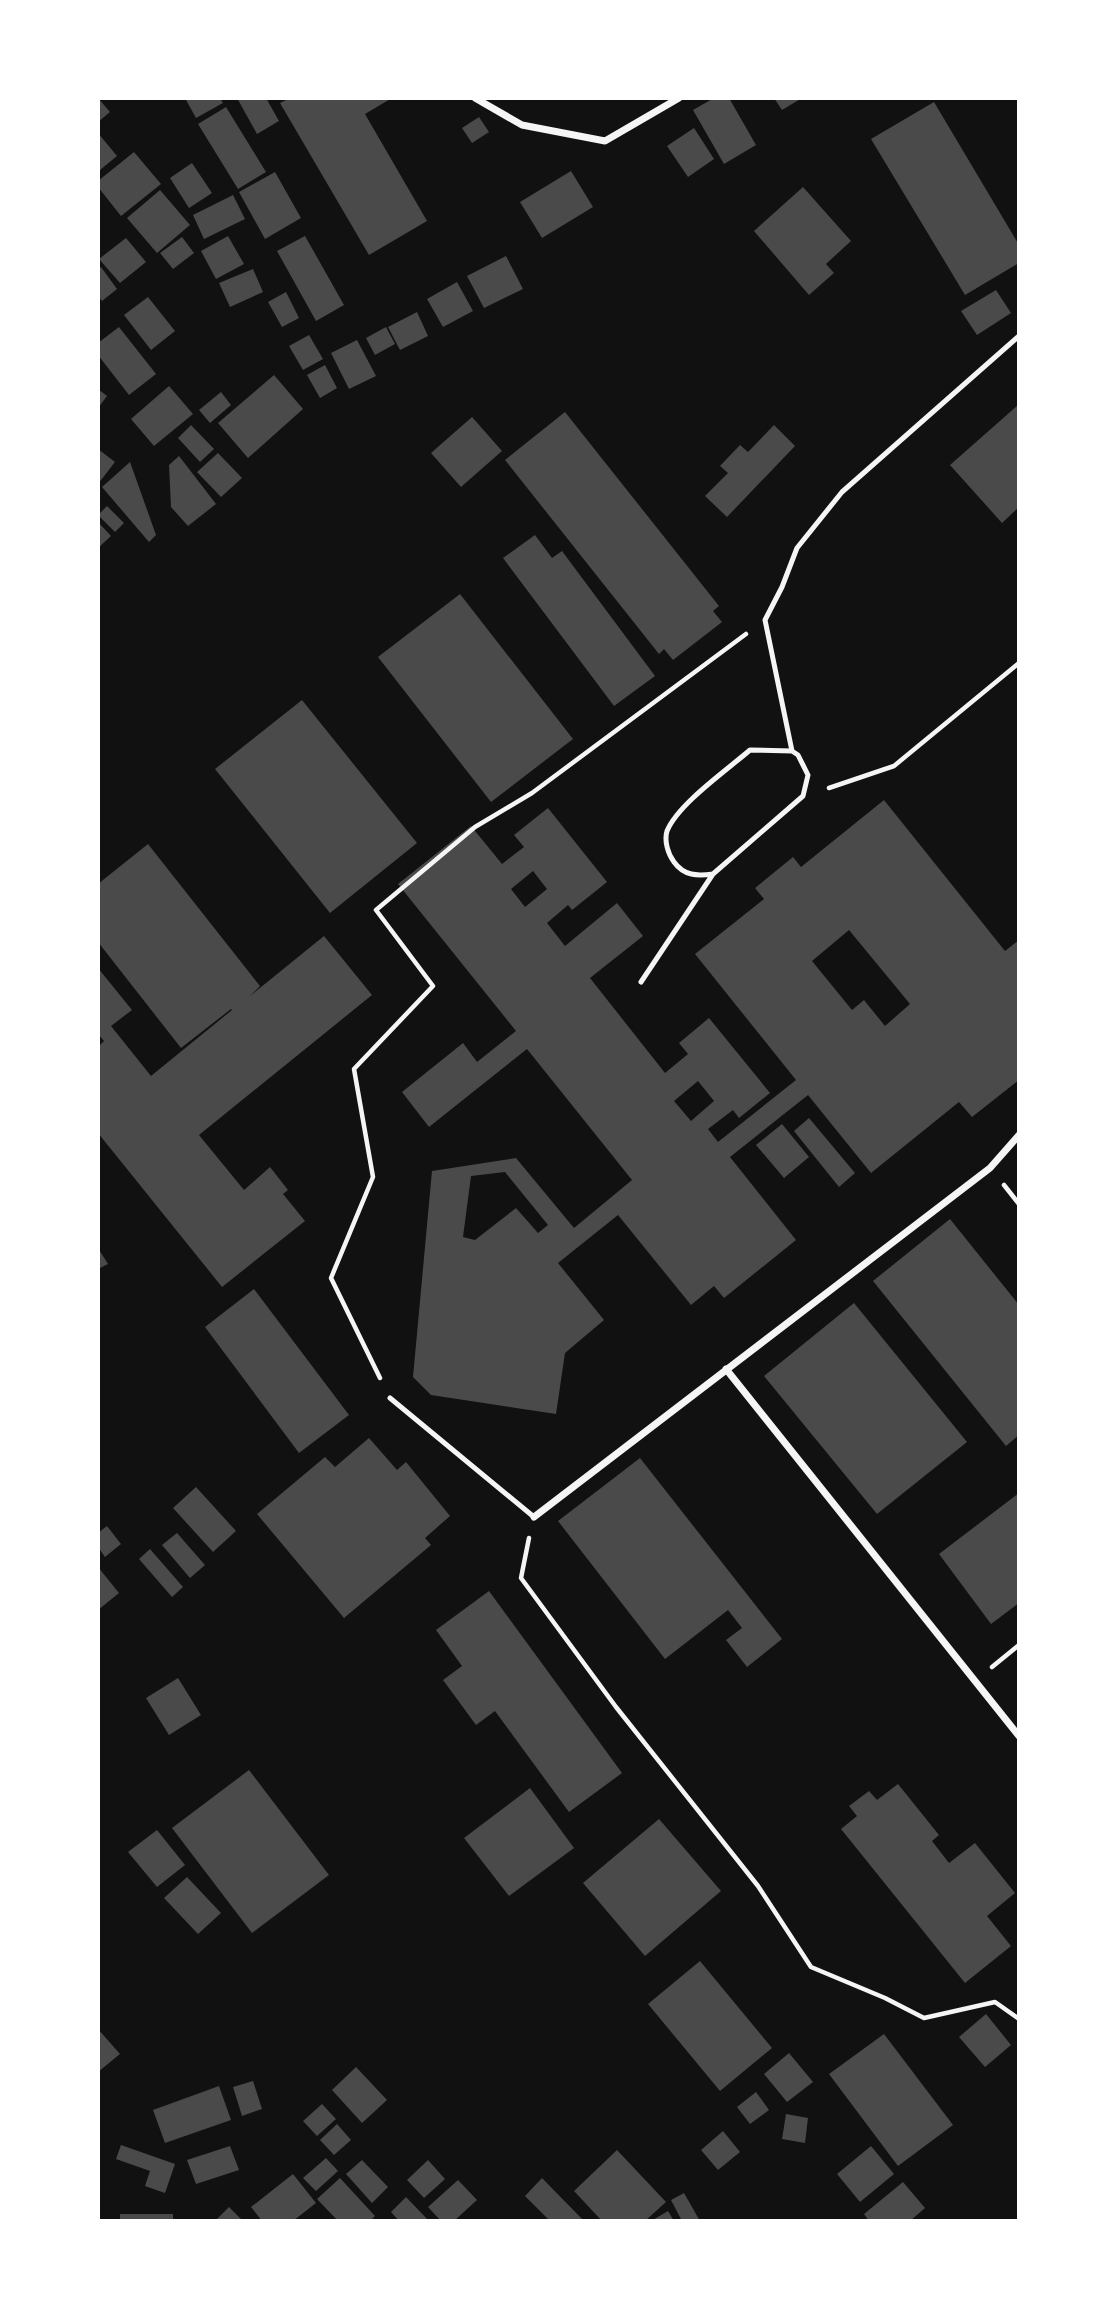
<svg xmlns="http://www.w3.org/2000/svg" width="1117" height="2319" viewBox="0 0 1117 2319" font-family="'Source Sans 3',sans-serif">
<rect width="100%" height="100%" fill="#111"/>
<path fill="#4a4a4a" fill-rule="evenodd" d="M 98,98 L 110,112 L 98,122 Z
M 185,98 L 220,98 L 223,103 L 196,118 Z
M 237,98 L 266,98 L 279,121 L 257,134 Z
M 290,98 L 392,98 L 365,114 L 427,221 L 369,255 L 280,103 Z
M 714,98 L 729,98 L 756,145 L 724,164 L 693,110 Z
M 774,98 L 802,98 L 782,110 Z
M 934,102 L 1019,245 L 1019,263 L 965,295 L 871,139 Z
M 226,107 L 266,172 L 238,189 L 198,124 Z
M 479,117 L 489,132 L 472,143 L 462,128 Z
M 694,128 L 714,159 L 688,177 L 667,146 Z
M 98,133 L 117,156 L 100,170 L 98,167 Z
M 134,152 L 161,184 L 121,216 L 98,187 L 98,181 Z
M 192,163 L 212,193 L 189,208 L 170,178 Z
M 571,171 L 593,207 L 542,238 L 520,202 Z
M 275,172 L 301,218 L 265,239 L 239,192 Z
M 803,187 L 851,241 L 826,264 L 834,273 L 809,295 L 754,231 Z
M 160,190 L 190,225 L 157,253 L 127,218 Z
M 233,195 L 245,219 L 204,239 L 193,215 Z
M 228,236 L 244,264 L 216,279 L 201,251 Z
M 305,236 L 344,305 L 316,321 L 277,251 Z
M 182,237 L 194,253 L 173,269 L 160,253 Z
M 126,238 L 146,262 L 120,283 L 99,259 Z
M 506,256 L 523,289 L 484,308 L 467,276 Z
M 101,267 L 117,289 L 102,301 L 98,296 L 98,269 Z
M 253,269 L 263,292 L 230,307 L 219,283 Z
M 457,282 L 473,311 L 443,327 L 427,299 Z
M 996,290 L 1011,313 L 977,335 L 961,311 Z
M 286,292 L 299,318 L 282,327 L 268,302 Z
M 148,297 L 175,331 L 151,350 L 124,315 Z
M 417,312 L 428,336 L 400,350 L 388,327 Z
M 119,327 L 156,374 L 129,395 L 98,355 L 98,343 Z
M 386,327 L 395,344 L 375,355 L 366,338 Z
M 309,335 L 323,359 L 303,370 L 289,346 Z
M 357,340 L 376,376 L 349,389 L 331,353 Z
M 325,365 L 337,388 L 320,398 L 307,375 Z
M 274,375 L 303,409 L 248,458 L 218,423 Z
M 169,386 L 193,414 L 154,446 L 131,419 Z
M 98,389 L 107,396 L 98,408 Z
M 221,392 L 231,405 L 210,423 L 199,410 Z
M 1019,404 L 1019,507 L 1002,523 L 950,465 Z
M 565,412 L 719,606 L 713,611 L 722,622 L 673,660 L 664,649 L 659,654 L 505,460 Z
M 472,417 L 502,451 L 461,487 L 431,453 Z
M 191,425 L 214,449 L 200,462 L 178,438 Z
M 774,425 L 795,446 L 727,517 L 705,496 L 728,473 L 720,466 L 740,445 L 748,452 Z
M 98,449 L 115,462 L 98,484 Z
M 218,453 L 242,478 L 221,497 L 197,472 Z
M 179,456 L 216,504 L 188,526 L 171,507 L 169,465 Z
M 130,462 L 156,535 L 149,542 L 102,487 Z
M 107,506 L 124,523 L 115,532 L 98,515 Z
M 98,522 L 111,536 L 98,548 Z
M 535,535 L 552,558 L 562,551 L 655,676 L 614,706 L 503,558 Z
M 460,594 L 573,739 L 491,802 L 378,657 Z
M 302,700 L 417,843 L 330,913 L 215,769 Z
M 884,800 L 1005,951 L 1019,940 L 1019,965 L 1017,967 L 1019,969 L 1019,1080 L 972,1117 L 959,1102 L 871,1173 L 808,1095 L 730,1157 L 796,1240 L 724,1298 L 714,1286 L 691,1305 L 618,1215 L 558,1263 L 604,1320 L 565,1353 L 556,1414 L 431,1395 L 413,1377 L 432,1171 L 516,1158 L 574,1228 L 632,1180 L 527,1049 L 429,1127 L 402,1092 L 463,1043 L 477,1062 L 516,1031 L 398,884 L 471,826 L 502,864 L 524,847 L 514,835 L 548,808 L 607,882 L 572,910 L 568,905 L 547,923 L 565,946 L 617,903 L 643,936 L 590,978 L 665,1073 L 688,1054 L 679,1043 L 709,1018 L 770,1093 L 739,1118 L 733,1110 L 708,1129 L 718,1142 L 796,1080 L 695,954 L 764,899 L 755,888 L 793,857 L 801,867 ZM 533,871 L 547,889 L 525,907 L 511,889 ZM 849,930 L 910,1004 L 885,1026 L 864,1000 L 852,1010 L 812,961 ZM 698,1081 L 714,1101 L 691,1121 L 674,1101 ZM 505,1172 L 548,1225 L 538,1233 L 516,1208 L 475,1240 L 463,1237 L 471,1176 Z
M 148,844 L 260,986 L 250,996 L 324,936 L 372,995 L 199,1135 L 244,1190 L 270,1167 L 288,1190 L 283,1194 L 305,1221 L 222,1287 L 98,1133 L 98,1047 L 104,1041 L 98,1034 L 98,968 L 132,1010 L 111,1026 L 151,1076 L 232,1010 L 231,1009 L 181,1048 L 98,942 L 98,884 Z
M 809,1118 L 855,1173 L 839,1187 L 794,1131 Z
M 782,1124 L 809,1157 L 784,1178 L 756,1145 Z
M 950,1219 L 1019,1305 L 1019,1402 L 1017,1403 L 1019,1406 L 1019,1435 L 1006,1446 L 873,1281 Z
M 98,1248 L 108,1264 L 98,1269 Z
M 254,1289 L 349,1415 L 299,1453 L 205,1327 Z
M 854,1303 L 967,1442 L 877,1514 L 764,1376 Z
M 369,1438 L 397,1470 L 406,1462 L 450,1516 L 425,1538 L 431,1545 L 344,1618 L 257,1514 L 325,1457 L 335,1467 Z
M 640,1458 L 782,1639 L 747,1667 L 726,1640 L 742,1628 L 728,1610 L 665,1659 L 558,1521 Z
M 196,1487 L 236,1531 L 213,1552 L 173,1508 Z
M 1019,1493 L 1019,1603 L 991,1624 L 939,1554 Z
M 107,1526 L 121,1544 L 105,1557 L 98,1547 L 98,1533 Z
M 177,1533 L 205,1565 L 190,1578 L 162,1545 Z
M 150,1549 L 183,1587 L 172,1597 L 139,1559 Z
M 98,1567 L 119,1593 L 98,1610 Z
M 489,1591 L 622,1773 L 569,1812 L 495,1711 L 476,1725 L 443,1680 L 462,1666 L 436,1630 Z
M 178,1678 L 201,1715 L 169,1735 L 146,1698 Z
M 249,1770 L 329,1875 L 252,1933 L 172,1828 Z
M 898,1784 L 939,1835 L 932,1841 L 949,1863 L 975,1843 L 1015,1893 L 987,1916 L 1011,1946 L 965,1983 L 841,1829 L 857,1816 L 849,1806 L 869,1791 L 877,1800 Z
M 530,1788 L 574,1848 L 509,1896 L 464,1838 Z
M 659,1819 L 721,1891 L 645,1956 L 583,1883 Z
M 157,1830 L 185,1865 L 157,1887 L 128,1852 Z
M 187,1877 L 221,1913 L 198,1934 L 164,1898 Z
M 700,1961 L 772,2048 L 720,2091 L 648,2004 Z
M 986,2014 L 1011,2045 L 985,2067 L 959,2037 Z
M 98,2029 L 120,2054 L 98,2072 Z
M 884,2034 L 953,2125 L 898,2166 L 829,2074 Z
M 789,2053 L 813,2082 L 787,2102 L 764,2074 Z
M 356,2067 L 387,2100 L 362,2123 L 332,2090 Z
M 253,2081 L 262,2109 L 242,2116 L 233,2087 Z
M 219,2086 L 231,2120 L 165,2143 L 153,2110 Z
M 756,2092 L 769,2110 L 750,2124 L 737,2107 Z
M 322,2104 L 336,2119 L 317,2136 L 303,2121 Z
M 786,2114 L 808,2118 L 805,2143 L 782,2139 Z
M 337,2124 L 351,2140 L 334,2155 L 320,2140 Z
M 723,2131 L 740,2152 L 718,2170 L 701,2150 Z
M 121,2145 L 175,2164 L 165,2193 L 145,2186 L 150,2171 L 116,2159 Z
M 230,2146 L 239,2170 L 196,2184 L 187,2160 Z
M 871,2146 L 894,2174 L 860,2202 L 837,2174 Z
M 617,2150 L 666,2202 L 645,2221 L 602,2221 L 574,2191 Z
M 326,2158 L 338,2171 L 316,2191 L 303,2178 Z
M 362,2160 L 388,2187 L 372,2203 L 346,2174 Z
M 428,2160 L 445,2179 L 424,2198 L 407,2180 Z
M 293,2174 L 316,2203 L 293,2221 L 262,2221 L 251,2207 Z
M 340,2178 L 375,2216 L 370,2221 L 338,2221 L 317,2199 Z
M 542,2178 L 584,2221 L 550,2221 L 525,2196 Z
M 458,2180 L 477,2200 L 454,2221 L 441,2221 L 428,2207 Z
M 903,2182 L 925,2208 L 910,2221 L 869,2221 L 864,2214 Z
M 684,2193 L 700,2221 L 682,2221 L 671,2200 Z
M 406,2197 L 429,2221 L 399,2221 L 391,2212 Z
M 229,2207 L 243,2221 L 215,2221 Z
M 668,2211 L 674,2221 L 651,2221 Z
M 120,2214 L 173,2214 L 173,2221 L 120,2221 Z"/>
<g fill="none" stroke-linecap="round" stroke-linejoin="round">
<path stroke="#f5f5f5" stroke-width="4.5" d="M 829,788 L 894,766 L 1019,663
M 1004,1185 L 1019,1204
M 380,1378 L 331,1278 L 373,1177 L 354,1069 L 433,986 L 376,910 L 475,827 L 532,793 L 746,634
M 529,1538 L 521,1578 L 616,1707 L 758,1886 L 811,1967 L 885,1998 L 924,2018 L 995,2002 L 1019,2019
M 992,1667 L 1019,1645"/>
<path stroke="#f5f5f5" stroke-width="5" d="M 750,750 L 792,751 L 798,755 L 808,775 L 803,796 L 713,874 C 697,876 684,876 674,862 C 668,854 664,841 667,831 C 678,804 727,770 750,750 Z
M 792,751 L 765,620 L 782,587 L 797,548 L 842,492 L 1019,336
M 641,982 L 713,874
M 390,1398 L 534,1517"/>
<path stroke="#f5f5f5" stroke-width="7" d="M 475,98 L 522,125 L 605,141 L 679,98
M 726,1369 L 1019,1736
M 534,1517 L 990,1168 L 1019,1135"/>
</g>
<rect width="1117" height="2319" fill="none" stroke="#ffffff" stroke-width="200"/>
</svg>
